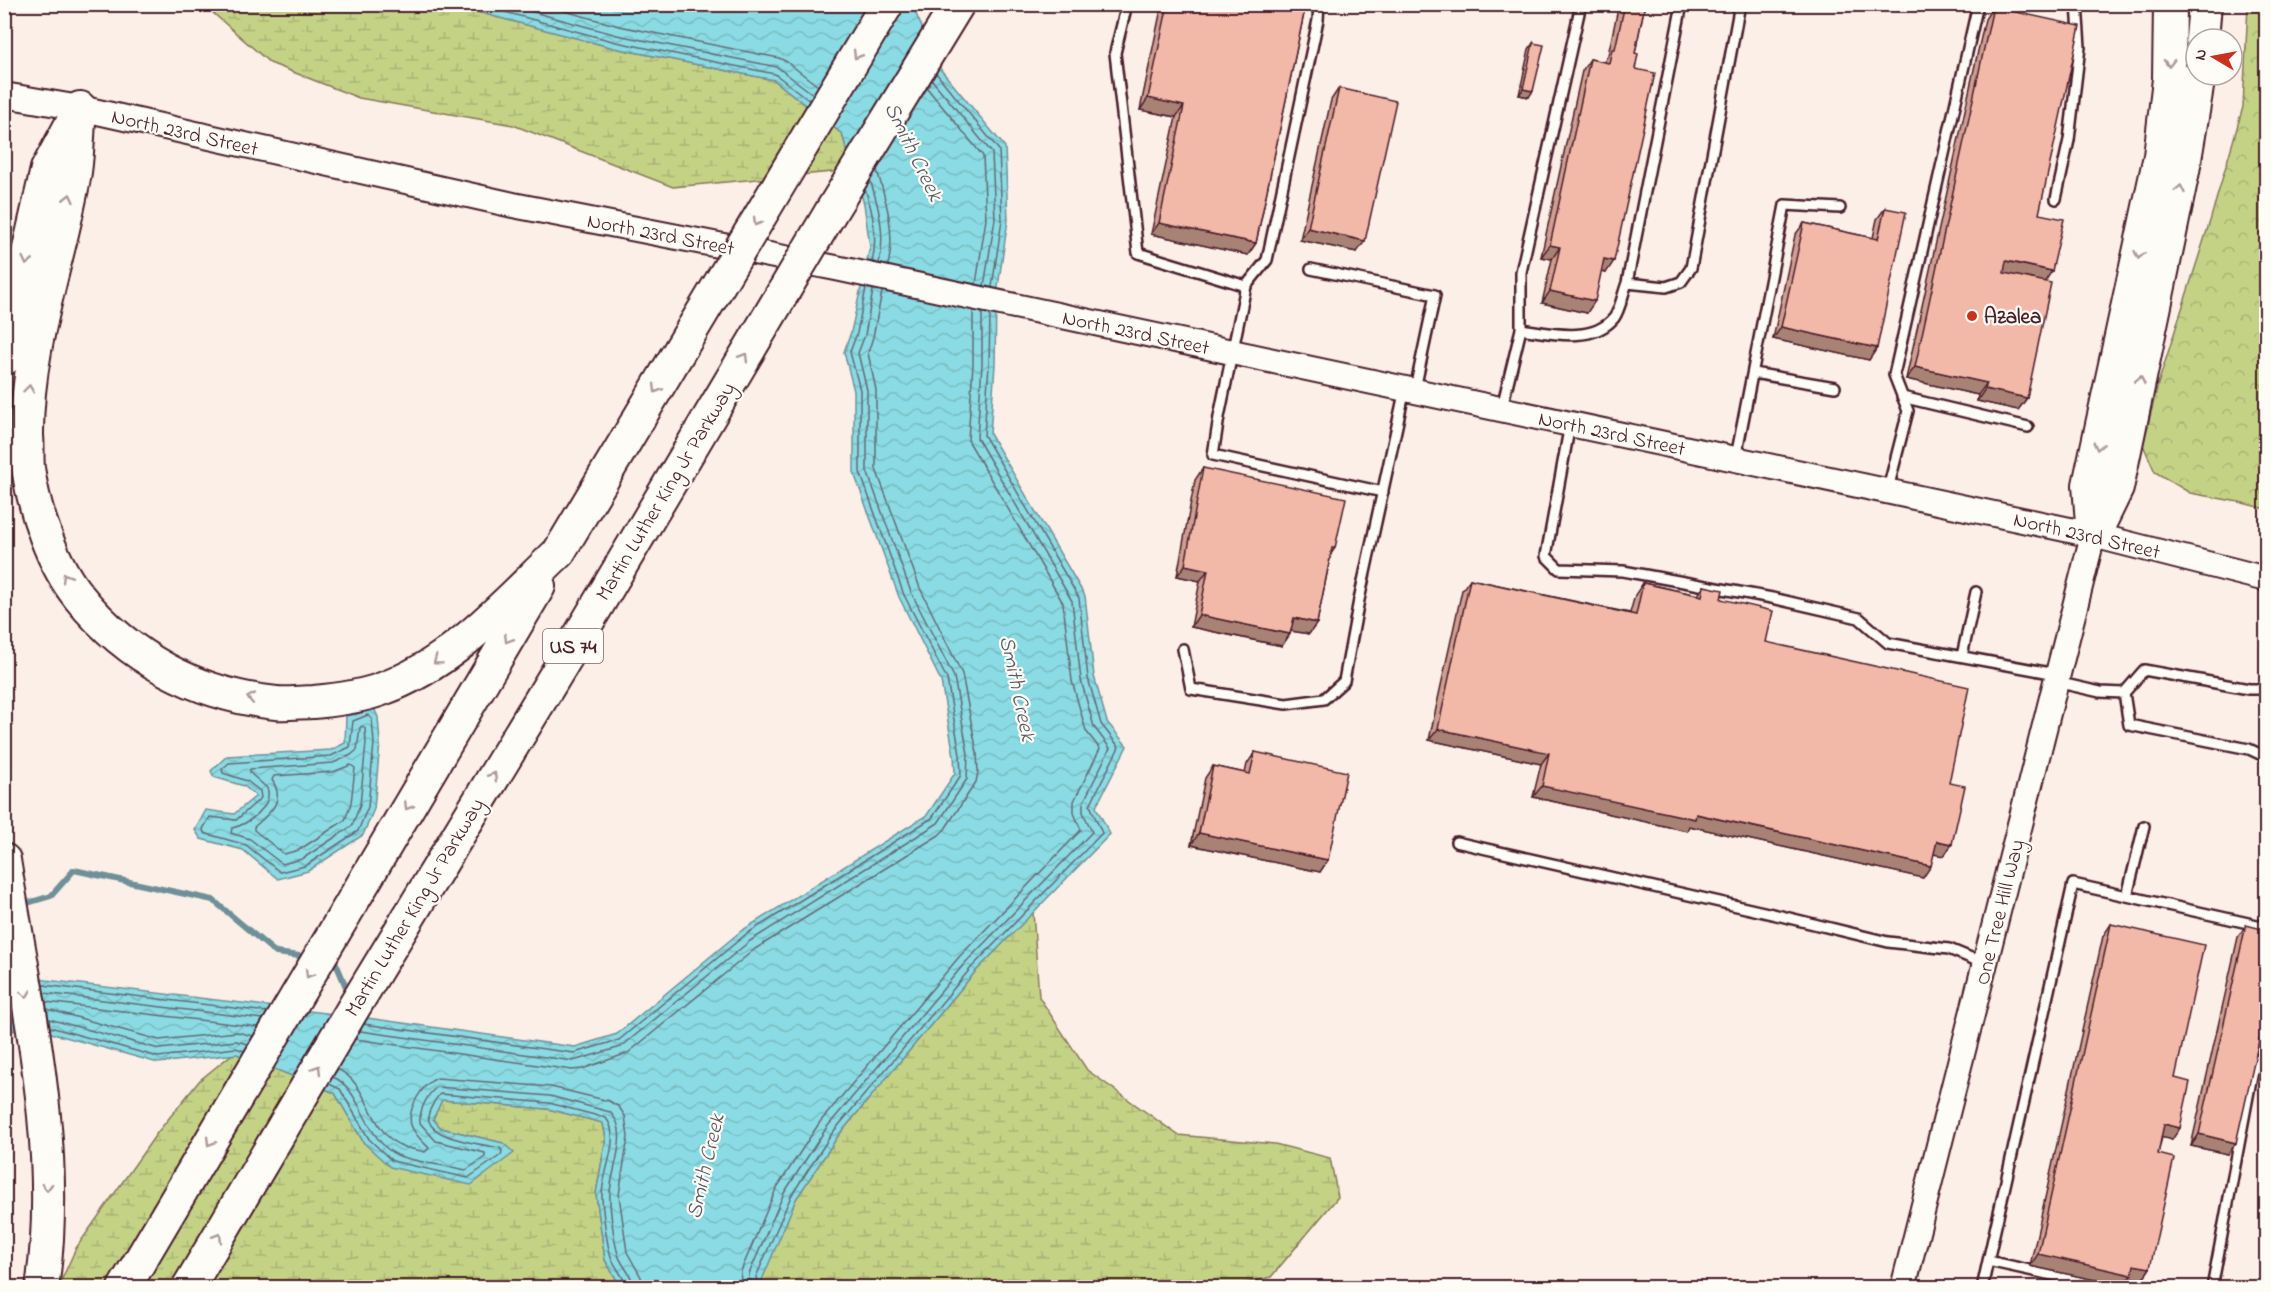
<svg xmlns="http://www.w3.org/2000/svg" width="2271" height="1292" viewBox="0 0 2271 1292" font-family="'Indie Flower',sans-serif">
<defs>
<pattern id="forest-crowns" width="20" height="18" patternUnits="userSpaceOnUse" patternTransform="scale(1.5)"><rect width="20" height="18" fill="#c4d286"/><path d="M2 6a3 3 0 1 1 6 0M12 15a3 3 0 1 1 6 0" fill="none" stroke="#aab474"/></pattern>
<pattern id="wetland-marsh" width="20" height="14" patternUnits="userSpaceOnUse" patternTransform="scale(1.5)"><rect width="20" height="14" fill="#c4d286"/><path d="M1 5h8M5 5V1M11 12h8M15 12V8" fill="none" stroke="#aab474"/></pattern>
<pattern id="water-waves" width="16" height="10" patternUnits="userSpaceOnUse" patternTransform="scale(1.5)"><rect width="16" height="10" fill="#8adbe3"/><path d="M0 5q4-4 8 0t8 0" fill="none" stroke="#79bcc3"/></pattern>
</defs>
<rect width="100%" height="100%" fill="#fbefe7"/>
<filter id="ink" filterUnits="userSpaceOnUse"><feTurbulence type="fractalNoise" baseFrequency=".0167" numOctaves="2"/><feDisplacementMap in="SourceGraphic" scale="12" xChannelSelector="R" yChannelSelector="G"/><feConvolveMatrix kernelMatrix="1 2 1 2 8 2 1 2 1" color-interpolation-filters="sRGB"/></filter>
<g filter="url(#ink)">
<path fill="url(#forest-crowns)" stroke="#877858" stroke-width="1.5" d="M 2248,5 L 2266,5 L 2266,509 L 2239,502 L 2190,493 L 2155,472 L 2143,445 L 2158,384 L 2210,221 L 2243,107 Z"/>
<path fill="url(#wetland-marsh)" stroke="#877858" stroke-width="1.5" d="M 204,5 L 451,5 L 614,48 L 774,80 L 842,134 L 853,170 L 673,187 L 513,125 L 359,98 L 270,63 Z
M 1033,912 L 1039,997 L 1087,1070 L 1178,1135 L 1275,1144 L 1330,1158 L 1338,1197 L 1271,1277 L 1229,1287 L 765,1288 L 761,1280 L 796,1199 L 838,1136 L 975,972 Z
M 237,1054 L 335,1093 L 364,1143 L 503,1143 L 441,1128 L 433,1119 L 442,1100 L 548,1109 L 603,1123 L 606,1138 L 596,1194 L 605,1260 L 621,1287 L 58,1288 L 76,1248 L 157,1133 L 200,1080 L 231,1055 Z"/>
<path fill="url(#water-waves)" stroke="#709099" stroke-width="1.5" d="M 451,5 L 912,5 L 941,70 L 1005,147 L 1008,220 L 996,300 L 995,365 L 990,434 L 1085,596 L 1094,676 L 1107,722 L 1127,746 L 1096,807 L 1110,834 L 975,972 L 838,1136 L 796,1199 L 762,1280 L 765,1287 L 621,1287 L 605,1260 L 596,1194 L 606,1138 L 603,1123 L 548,1109 L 442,1100 L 433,1119 L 441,1128 L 503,1143 L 514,1153 L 471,1185 L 390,1167 L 364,1143 L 335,1093 L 237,1054 L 158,1063 L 26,1026 L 5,1034 L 4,975 L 360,1017 L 575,1047 L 617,1034 L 741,931 L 927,815 L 955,773 L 954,756 L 941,681 L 899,597 L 854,473 L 854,391 L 844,352 L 851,332 L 870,247 L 864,204 L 842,134 L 774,80 L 614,48 Z
M 373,706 L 378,717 L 380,743 L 374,809 L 363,835 L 308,871 L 278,879 L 243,850 L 201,839 L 195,830 L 206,810 L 234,814 L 256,796 L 244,786 L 214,777 L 211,771 L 227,756 L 331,750 L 345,743 L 346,716 Z"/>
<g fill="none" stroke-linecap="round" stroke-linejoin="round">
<path stroke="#646a75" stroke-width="1.5" d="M 475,4 L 616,42 L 775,74 L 809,100
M 504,4 L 617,35 L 777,67 L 813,94
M 539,4 L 619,26 L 779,58 L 787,62 L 818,86
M 936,73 L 999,150 L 1002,220 L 992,287
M 932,80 L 992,153 L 995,219 L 984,286
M 927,88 L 983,156 L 986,219 L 976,284
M 877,170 C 886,200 896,234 888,265
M 870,180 C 879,206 886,236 879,263
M 865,189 C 873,211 878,239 872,262
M 368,715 L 372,719 L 374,743 L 368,807 L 358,831 L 305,866 L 280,872 L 246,845 L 204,833 L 203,829 L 210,817 L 236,820 L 261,798 L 260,791 L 247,781 L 223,773 L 222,769 L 229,763 L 331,756 L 350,747 L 353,721 Z
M 362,726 L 365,728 L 366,743 L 360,805 L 352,826 L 302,859 L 282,864 L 250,839 L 231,833 L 232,828 C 247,825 274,806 267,788 L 250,773 L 250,769 L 333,763 L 351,755 L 357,750 L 360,728 Z
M 351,765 L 355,768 L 351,803 L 345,820 L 299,850 L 284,854 L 254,830 L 254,827 C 270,813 286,801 272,780 L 274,776 L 333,772 Z
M 43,985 L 267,1012
M 44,993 L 263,1019
M 46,1002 L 258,1027
M 47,1009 L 159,1040 L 237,1032 L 253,1036
M 49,1019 L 159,1049 L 236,1041 L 248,1044
M 364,1024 L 574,1053 L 619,1040 L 745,935 L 932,818 L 961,775 L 960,755 L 947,679 L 904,595 L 860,472 L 860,390 L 850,352 L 857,333 L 866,288
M 50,1027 L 158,1057 L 236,1048 L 244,1051
M 360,1031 L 573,1061 L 621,1047 L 750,941 L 938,823 L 967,779 L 968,754 L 954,677 L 911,592 L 867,471 L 867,390 L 858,353 L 865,335 L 873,290
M 355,1039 L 572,1070 L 582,1069 L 628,1053 L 755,949 L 939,835 L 945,829 L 976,782 L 978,772 L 977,753 L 962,674 L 920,588 L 876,469 L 876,390 L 868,353 L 873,337 L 882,292
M 337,1069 C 369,1082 370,1134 402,1146 C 409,1149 418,1150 425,1152 L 429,1148 C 422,1141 414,1134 411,1125 C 407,1109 422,1084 437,1078 L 551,1087 L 609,1101 L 619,1107 L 625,1116 L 628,1137 L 619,1195 L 627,1252 L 641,1277 L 643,1288
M 333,1077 C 361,1088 365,1140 397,1155 C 413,1162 448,1166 466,1170 L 485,1157 L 485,1153 L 436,1141 L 420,1123 C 419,1111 427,1094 437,1087 L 550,1096 L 610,1112 C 631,1131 611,1169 610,1193 C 609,1206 614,1241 618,1254 C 621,1266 633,1274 634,1288
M 329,1084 L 340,1089 L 369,1139 L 392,1161 L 468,1178 L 501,1155 L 502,1151 L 500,1148 C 481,1144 417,1138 430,1110 C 433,1104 435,1099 440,1094 L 549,1103 L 606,1118 C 622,1138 602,1172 602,1195 C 602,1207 607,1248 612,1259 C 616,1269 625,1277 626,1288
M 740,1288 L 741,1271 L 776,1189 L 820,1122 L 959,957 L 1081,830 L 1074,813 L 1074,801 L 1100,749 L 1086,731 L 1072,681 L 1063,603 L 968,440 L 973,364 L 973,311
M 750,1288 L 749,1274 L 784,1193 L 827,1127 L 965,963 L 1092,832 L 1083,812 L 1083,803 L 1110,748 L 1094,727 L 1081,680 L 1072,601 L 977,438 L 982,364 L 982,313
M 759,1288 L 756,1277 L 791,1196 L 833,1132 L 971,968 L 1102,833 L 1090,805 L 1119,747 L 1101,724 L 1088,678 L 1079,598 L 984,435 L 989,365 L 990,314"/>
<path stroke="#709099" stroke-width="6" d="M 21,905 L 51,896 L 74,870 L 213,900 L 276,953 L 308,957
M 330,961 L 335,961 L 349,994"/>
<defs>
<path id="lane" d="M 1127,4 L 1115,53 L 1138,253 L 1246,286 L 1219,417 L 1213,455 L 1383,492
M 2056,199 L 2069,140 L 2080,47 L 2077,4
M 1311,269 L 1435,295 L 1415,389
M 1627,283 L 1666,287 L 1681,282 L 1691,268 L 1740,4
M 1246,286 L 1267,260 L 1318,20 L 1319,4
M 1521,329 C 1550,333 1592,344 1614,318 C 1620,310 1623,293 1627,283 L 1682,4
M 1753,373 L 1835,387
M 1902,397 L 2028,427
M 1502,407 L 1521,329 L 1521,272 L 1581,4
M 1570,424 L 1546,556 L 1559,569 L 1623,571 L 1772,598 L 1859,618 L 1888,643 L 2056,674
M 1736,457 L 1785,205 L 1840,208
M 1888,489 L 1908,411 L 1894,375 L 1978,4
M 1183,649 L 1191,689 L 1286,704 L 1324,699 L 1344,681 L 1359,600 L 1405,389
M 1962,656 L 1976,592
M 2056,682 L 2100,692 L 2124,693
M 2266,689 L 2249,689 L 2144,670 L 2124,693 L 2129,725 L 2249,749 L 2266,757
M 1456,842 L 1781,916 L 1888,942 L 1949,949 L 1983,963
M 2127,896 L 2144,826
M 1982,1288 L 1988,1261
M 2112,1288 L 1988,1261 L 2073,884 L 2266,927
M 2212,1288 L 2255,1059"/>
<path id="secondary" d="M 4,95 L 80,108 L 513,205 L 836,268 L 2093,535 L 2266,579
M 1903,1288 L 2093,535"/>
<path id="highway" d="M 2202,39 L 2205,4
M 80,108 C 78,129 78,151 75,172 C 60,260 26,345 27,436 C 28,446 27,458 28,468 C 34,510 52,564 79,597 C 128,658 198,695 276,703 C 288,704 302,702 314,702 C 336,700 361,697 382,689 C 454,663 505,603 559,552
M 4,359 L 47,169 L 74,119
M 2093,535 L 2089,485 L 2160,156 L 2169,79 L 2170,4
M 2094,535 L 2117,488 L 2183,171 L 2199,75
M 4,860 C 26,1000 63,1146 42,1288
M 124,1288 L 539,586"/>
</defs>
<use href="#lane" stroke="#4a1f2b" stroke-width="14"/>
<use href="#secondary" stroke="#4a1f2b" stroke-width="28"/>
<use href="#highway" stroke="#4a1f2b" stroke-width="36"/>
<use href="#lane" stroke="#fdfcf7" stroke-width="9"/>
<use href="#secondary" stroke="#fdfcf7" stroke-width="24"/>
<use href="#highway" stroke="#fdfcf7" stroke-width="32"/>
<defs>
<path id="highway-bridge" d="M 559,552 L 887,4
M 188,1288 L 354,1007 L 581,633 L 832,210 L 958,4"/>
</defs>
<use href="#highway-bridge" stroke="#4a1f2b" stroke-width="36" stroke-linecap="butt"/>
<use href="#highway-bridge" stroke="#fdfcf7" stroke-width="32"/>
</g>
<path fill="#d09f91" stroke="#4a1f2b" stroke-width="1.5" d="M 1162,4 L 1306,4 L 1256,243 L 1248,255 L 1151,234 L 1176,117 L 1140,110 Z
M 1619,4 L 1645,4 L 1635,53 L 1635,69 L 1606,273 L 1601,272 L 1587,313 L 1542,303 L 1552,259 L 1541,257 L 1582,71 L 1590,59 L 1604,62 L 1608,55 Z
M 1993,7 L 2039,214 L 2045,282 L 2027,398 L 2018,410 L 1977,401 L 1978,395 L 1906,379 L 1985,19 Z
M 1533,43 L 1529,97 L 1519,95 L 1529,49 Z
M 1339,88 L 1357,252 L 1300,240 L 1331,100 Z
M 1885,208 L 1877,348 L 1869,360 L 1773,339 L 1795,235 L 1804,223 L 1873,238 L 1877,219 Z
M 1203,468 L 1335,548 L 1331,554 L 1317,623 L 1309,634 L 1291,631 L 1290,634 L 1282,646 L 1191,627 L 1200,581 L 1177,576 L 1195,480 Z
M 1470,579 L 1630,613 L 1635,595 L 1643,583 L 1698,595 L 1704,586 L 1721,599 L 1766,642 L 1949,783 L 1952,844 L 1944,856 L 1934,854 L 1923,878 L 1689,826 L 1687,831 L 1533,797 L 1541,764 L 1429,740 L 1462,590 Z
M 1255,752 L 1328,860 L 1320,872 L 1191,845 L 1205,778 L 1213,766 L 1245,773 L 1247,764 Z
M 2111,924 L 2175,1078 L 2172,1140 L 2162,1137 L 2158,1154 L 2150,1268 L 2142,1280 L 2130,1277 L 2123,1286 L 2030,1266 L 2103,936 Z
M 2246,925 L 2228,1154 L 2191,1146 L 2238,937 Z"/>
<path fill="#a98276" stroke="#4a1f2b" stroke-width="1.5" d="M 1523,89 L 1533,91 L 1529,97 L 1519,95 Z
M 1148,98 L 1184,106 L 1176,117 L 1140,110 Z
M 1159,223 L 1256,243 L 1248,255 L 1151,234 Z
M 1308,228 L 1365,241 L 1357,252 L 1300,240 Z
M 1550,245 L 1560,247 L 1552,259 L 1541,257 Z
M 1604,259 L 1614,261 L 1606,273 L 1596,271 Z
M 2006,261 L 2052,271 L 2044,283 L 1998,273 Z
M 1550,291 L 1595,301 L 1587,313 L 1542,303 Z
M 1781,327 L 1877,348 L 1869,360 L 1773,339 Z
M 1915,367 L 1987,383 L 1978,395 L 1906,379 Z
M 1985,389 L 2027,398 L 2018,410 L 1977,401 Z
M 1185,565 L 1208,570 L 1200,581 L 1177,576 Z
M 1199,615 L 1290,634 L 1282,646 L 1191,627 Z
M 1294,618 L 1317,623 L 1309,634 L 1285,630 Z
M 1438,729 L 1549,753 L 1541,764 L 1429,740 Z
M 1542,786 L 1696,814 L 1931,866 L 1923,878 L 1689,826 L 1687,831 L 1533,797 Z
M 1199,833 L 1328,860 L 1320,872 L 1191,845 Z
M 1937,841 L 1952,844 L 1944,856 L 1928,853 Z
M 2164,1124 L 2180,1128 L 2172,1140 L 2156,1136 Z
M 2199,1134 L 2236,1143 L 2228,1154 L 2191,1146 Z
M 2038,1254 L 2134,1265 L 2150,1268 L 2142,1280 L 2130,1277 L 2123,1286 L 2030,1266 Z"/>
<path fill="#f2b9a9" stroke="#4a1f2b" stroke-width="1.5" d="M 1168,4 L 1306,4 L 1256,243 L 1159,223 L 1184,106 L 1148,98 Z
M 1625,4 L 1645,4 L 1635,53 L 1638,54 L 1635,69 L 1655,73 L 1614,261 L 1604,259 L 1595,301 L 1550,291 L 1560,247 L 1550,245 L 1590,59 L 1609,63 L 1612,49 L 1615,49 Z
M 1993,7 L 2080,26 L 2039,214 L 2064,219 L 2052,271 L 2006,261 L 2004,273 L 2051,283 L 2027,398 L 1985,389 L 1987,383 L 1915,367 Z
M 1533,43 L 1544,45 L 1533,91 L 1523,89 Z
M 1339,88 L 1396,101 L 1365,241 L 1308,228 Z
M 1885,208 L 1906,212 L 1877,348 L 1781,327 L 1804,223 L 1878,239 Z
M 1203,468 L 1346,498 L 1335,548 L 1332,548 L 1317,623 L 1294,618 L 1290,634 L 1199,615 L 1208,570 L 1185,565 Z
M 1470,579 L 1636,615 L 1643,583 L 1702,596 L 1704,586 L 1723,590 L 1721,599 L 1773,611 L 1766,642 L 1969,687 L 1949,783 L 1965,786 L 1952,844 L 1937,841 L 1931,866 L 1696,814 L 1695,819 L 1542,786 L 1549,753 L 1438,729 Z
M 1255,752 L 1347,772 L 1328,860 L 1199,833 L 1213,766 L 1250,774 Z
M 2111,924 L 2204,945 L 2175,1078 L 2190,1082 L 2180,1128 L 2164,1124 L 2158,1154 L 2174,1158 L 2150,1268 L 2134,1265 L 2132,1275 L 2038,1254 Z
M 2246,925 L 2266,930 L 2266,1009 L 2236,1143 L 2199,1134 Z"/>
<defs><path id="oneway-chevron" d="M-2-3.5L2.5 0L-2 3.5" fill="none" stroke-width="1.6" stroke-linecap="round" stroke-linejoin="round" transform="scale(1.5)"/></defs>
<g stroke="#ac999b">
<use href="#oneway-chevron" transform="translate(857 55) rotate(121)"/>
<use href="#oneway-chevron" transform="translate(2169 63) rotate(91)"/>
<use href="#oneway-chevron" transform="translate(2180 189) rotate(-78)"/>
<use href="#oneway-chevron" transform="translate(69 198) rotate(-77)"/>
<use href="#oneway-chevron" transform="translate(757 222) rotate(121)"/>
<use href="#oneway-chevron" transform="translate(2139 255) rotate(102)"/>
<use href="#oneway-chevron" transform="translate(27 261) rotate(103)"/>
<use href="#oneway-chevron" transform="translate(744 357) rotate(-59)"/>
<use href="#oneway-chevron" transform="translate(2140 380) rotate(-78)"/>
<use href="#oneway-chevron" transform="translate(29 389) rotate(-83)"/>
<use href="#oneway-chevron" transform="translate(657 389) rotate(121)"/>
<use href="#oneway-chevron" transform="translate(2098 446) rotate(102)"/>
<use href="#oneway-chevron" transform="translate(66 577) rotate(-121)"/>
<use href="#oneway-chevron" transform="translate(508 639) rotate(121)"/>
<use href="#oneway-chevron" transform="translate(437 661) rotate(143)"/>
<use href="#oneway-chevron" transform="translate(251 698) rotate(-169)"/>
<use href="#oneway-chevron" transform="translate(493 776) rotate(-59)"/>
<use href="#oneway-chevron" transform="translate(408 806) rotate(121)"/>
<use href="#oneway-chevron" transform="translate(309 974) rotate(121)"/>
<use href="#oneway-chevron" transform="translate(26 994) rotate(81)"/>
<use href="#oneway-chevron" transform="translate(317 1069) rotate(-59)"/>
<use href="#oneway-chevron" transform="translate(210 1142) rotate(121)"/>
<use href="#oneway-chevron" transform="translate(47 1187) rotate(89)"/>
<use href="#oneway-chevron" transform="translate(218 1237) rotate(-59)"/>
</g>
</g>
<circle fill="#c8321e" stroke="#fdfcf7" stroke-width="2" cx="1972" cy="316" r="6"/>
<g text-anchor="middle" stroke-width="4.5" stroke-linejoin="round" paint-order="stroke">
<rect fill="#fdfcf7" stroke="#806168" stroke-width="1.5" x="543" y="629" width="60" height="34" rx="4.5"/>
<g font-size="20" font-weight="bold" fill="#4a1f2b">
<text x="573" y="653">US 74</text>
</g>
<g font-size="21" fill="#4a1f2b" stroke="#fdfcf7">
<text transform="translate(185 132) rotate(13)" y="7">North 23rd Street</text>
<text transform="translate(661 234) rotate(11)" y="7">North 23rd Street</text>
<text transform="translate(1136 332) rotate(12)" y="7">North 23rd Street</text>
<text transform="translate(1612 433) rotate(12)" y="7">North 23rd Street</text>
<text transform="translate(665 491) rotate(-59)" y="7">Martin Luther King Jr Parkway</text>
<text transform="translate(2087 535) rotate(13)" y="7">North 23rd Street</text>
<text transform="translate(414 907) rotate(-59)" y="7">Martin Luther King Jr Parkway</text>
<text transform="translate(1999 912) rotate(-76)" y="7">One Tree Hill Way</text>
</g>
<g font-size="21" font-weight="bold" fill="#4a1f2b" stroke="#fdfcf7" text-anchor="start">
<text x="1984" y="323">Azalea</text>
</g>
<g font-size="22" font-style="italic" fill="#5d5762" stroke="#fdfcf7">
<text transform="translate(915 151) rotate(64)" y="8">Smith Creek</text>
<text transform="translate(1019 688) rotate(78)" y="8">Smith Creek</text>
<text transform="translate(704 1166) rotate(-77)" y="8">Smith Creek</text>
</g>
</g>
<rect width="2271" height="1292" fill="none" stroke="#fdfcf7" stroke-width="24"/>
<rect x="12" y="12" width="2247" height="1268" fill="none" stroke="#4a1f2b" stroke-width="2" filter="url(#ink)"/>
<g transform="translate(2214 57) rotate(280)"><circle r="28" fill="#fdfcf7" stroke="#b5a4a5" stroke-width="1.5"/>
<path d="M0-4.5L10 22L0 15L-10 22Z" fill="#c8321e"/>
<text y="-9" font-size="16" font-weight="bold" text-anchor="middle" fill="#4a1f2b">N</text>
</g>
</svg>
